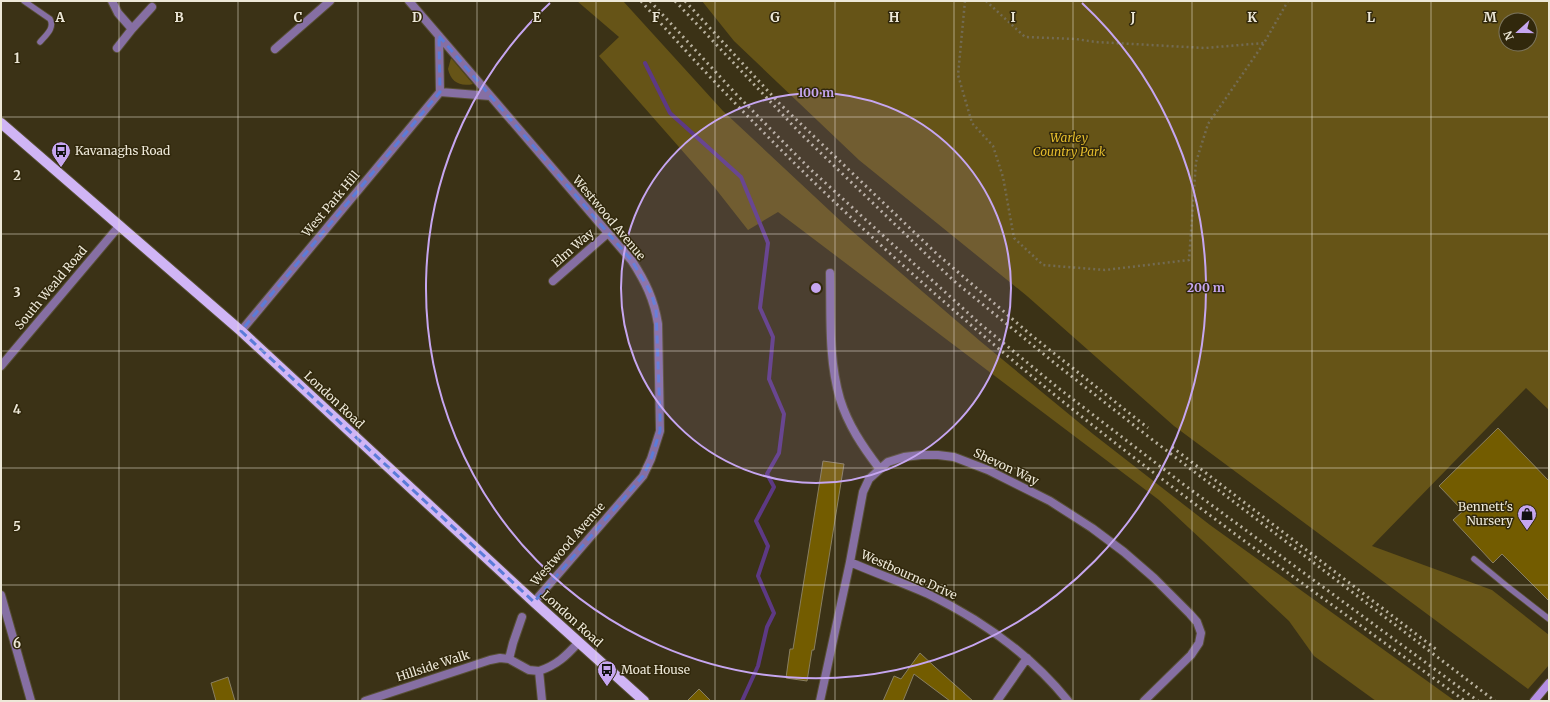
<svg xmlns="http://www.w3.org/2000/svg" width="1550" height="702" viewBox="0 0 1550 702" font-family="Merriweather,serif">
<rect width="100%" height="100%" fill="#3b3216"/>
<path fill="#665417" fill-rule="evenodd" d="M 577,1 L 623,1 L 723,111 L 845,225 L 980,341 L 1093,434 L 1210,525 L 1455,701 L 1376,701 L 1314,656 L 1289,621 L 1159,500 L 778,212 L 748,230 L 715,188 L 599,56 L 619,37 Z
M 702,1 L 1549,1 L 1549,410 L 1526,388 L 1372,546 L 1492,590 L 1549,635 L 1549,665 L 1528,689 L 1174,426 L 1027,296 L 859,160 L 734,41 ZM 1506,20 L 1530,20 L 1530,44 L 1506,44 Z
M 451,58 L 473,84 C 460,87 451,82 448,69 Z"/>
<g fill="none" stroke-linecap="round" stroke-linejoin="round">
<path stroke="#5d3984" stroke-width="4" d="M 645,63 L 670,113 L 741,177 L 768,243 L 760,308 L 773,337 L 769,379 L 784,414 L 779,453 L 767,474 L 774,487 L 756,521 L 768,546 L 758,576 L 774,613 L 767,627 L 758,666 L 742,701"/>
</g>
<path fill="#735c00" stroke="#897f61" d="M 1498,428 L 1549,481 L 1549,601 L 1502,554 L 1493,563 L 1453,520 L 1463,511 L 1439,486 Z
M 823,461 L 844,464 L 814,650 L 812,650 L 807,681 L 786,678 L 790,649 L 793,649 Z
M 920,653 L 935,667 L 973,701 L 950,701 L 914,674 L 903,701 L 883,701 L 894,676 L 901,679 Z
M 228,677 L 235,701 L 216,701 L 211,683 Z
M 699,689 L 711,701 L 687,701 Z"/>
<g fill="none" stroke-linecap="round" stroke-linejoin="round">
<defs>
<path id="lane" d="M 24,1 L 50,19 C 55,28 46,35 40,42
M 1474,559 L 1508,587 L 1549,619"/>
<path id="street" d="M 112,1 L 118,13 L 132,29 L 117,48
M 409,1 L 632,261 C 645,281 654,299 658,324 L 660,431 L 651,459 L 643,476 L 534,602
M 132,29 L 152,7
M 275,49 L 330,1
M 440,92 L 490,96
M 830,273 C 831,315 828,358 840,399 C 848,425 863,447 879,468
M 553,281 L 608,233
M 241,331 L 440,92 L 439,36
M 1,366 L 120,225
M 850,562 C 875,573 901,582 926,593 C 980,619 1030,654 1068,701
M 1,595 L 31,701
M 522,617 L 513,643 L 509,659 L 529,670 L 539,671
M 365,701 L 490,660 L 500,658 L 509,659
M 542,701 L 539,671 C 557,665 566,656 578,643
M 820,701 L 850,562 L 863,492 L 869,479 L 888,462 L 904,457 L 921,455 L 938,455 L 954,457 L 988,470 L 1050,501 L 1092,528 L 1124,552 L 1154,578 L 1190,614 L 1197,622 L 1201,633 L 1199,643 L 1191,655 L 1144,701
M 997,701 L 1027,658"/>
<path id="secondary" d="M 1534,701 L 1549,683"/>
<path id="primary" d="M 1,123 L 241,331 L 534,602 L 644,701"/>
</defs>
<use href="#lane" stroke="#574f35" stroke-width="7"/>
<use href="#street" stroke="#574f35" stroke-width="10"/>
<use href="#secondary" stroke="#574f35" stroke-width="10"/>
<use href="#primary" stroke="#574f35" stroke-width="12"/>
<path stroke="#736b53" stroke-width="2.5" stroke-dasharray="2 3" stroke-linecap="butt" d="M 965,1 L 958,75 L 972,123 L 993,146 L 1003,177 L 1014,238 L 1043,265 L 1105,270 L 1189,260 L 1196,162 L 1208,124 L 1264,43 L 1288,1
M 986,1 L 1025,37 L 1076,39 L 1096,42 L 1205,48 L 1264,43"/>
<use href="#lane" stroke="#866fa3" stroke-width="5.5"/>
<use href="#street" stroke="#866fa3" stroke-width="8"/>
<use href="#secondary" stroke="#b58fe3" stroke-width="8"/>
<use href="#primary" stroke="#d0b5f5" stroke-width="10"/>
<path stroke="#b9b29f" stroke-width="3" stroke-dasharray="2 4" stroke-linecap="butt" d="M 641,1 C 784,164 947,312 1119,446 C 1232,534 1349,617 1465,701
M 650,1 L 736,94 L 809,168 L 979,323 L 1057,387 L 1183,484 L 1478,701
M 675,1 L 801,134 L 954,281 L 1057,365 L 1154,441 L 1495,701
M 685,1 L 780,104 L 937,254 L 1031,335 L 1148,428
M 1172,447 L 1437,650"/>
</g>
<path fill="none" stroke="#5b7cd8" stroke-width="3" stroke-dasharray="8 5" stroke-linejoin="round" d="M 439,36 L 632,261 L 651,293 L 656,309 L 660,415 L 660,431 L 651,459 L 643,476 L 534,602 L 241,331 L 440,92 Z"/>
<path fill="none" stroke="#ede8d8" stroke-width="1" stroke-opacity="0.55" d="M 119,1 L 119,701M 238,1 L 238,701M 358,1 L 358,701M 477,1 L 477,701M 596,1 L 596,701M 715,1 L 715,701M 835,1 L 835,701M 954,1 L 954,701M 1073,1 L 1073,701M 1192,1 L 1192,701M 1312,1 L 1312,701M 1431,1 L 1431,701M 1,117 L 1549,117M 1,234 L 1549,234M 1,351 L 1549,351M 1,468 L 1549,468M 1,585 L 1549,585"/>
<circle cx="816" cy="288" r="195" fill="#c6a6f0" fill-opacity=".12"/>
<g fill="none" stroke="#c6a6f0" stroke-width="2">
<circle cx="816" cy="288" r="195"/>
<path d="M1082 3A390 390 0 1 1 550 3"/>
</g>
<defs>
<symbol id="bus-pin" viewBox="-11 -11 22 30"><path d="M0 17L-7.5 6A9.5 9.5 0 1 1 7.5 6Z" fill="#c6a6f0" stroke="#31280c"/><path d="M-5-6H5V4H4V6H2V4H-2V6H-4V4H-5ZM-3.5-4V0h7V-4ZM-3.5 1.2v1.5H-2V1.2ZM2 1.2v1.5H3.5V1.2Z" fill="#111"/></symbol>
<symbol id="shop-pin" viewBox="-11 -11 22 30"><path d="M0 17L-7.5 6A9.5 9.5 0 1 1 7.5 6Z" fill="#c6a6f0" stroke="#31280c"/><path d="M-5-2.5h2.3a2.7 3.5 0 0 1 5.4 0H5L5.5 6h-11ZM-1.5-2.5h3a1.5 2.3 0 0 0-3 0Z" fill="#111"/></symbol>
</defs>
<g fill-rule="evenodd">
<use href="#bus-pin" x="50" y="140" width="22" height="30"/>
<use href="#shop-pin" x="1516" y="503" width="22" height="30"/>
<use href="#bus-pin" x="596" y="659" width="22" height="30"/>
</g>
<g text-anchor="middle" stroke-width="3" stroke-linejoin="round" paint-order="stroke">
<g font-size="12" font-style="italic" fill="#e4bc2d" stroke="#31280c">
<text x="1069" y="142">Warley<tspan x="1069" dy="14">Country Park</tspan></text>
</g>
<g font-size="12" fill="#ede8d8" stroke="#31280c" text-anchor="start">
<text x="75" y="155">Kavanaghs Road</text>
<text x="1513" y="511" text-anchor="end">Bennett's<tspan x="1513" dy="14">Nursery</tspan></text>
<text x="621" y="674">Moat House</text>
</g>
<g font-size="12" fill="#ede8d8" stroke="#31280c">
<text transform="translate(331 204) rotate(-50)" y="4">West Park Hill</text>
<text transform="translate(609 218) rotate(50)" y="4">Westwood Avenue</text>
<text transform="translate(573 248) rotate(-41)" y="4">Elm Way</text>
<text transform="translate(51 288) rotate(-50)" y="4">South Weald Road</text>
<text transform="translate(334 400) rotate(43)" y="4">London Road</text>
<text transform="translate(1006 467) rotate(25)" y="4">Shevon Way</text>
<text transform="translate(568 544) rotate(-49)" y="4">Westwood Avenue</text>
<text transform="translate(909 575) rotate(24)" y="4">Westbourne Drive</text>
<text transform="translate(572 619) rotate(42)" y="4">London Road</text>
<text transform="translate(433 666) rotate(-18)" y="4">Hillside Walk</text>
</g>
</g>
<g font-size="13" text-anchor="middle" font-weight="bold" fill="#ede8d8" stroke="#31280c" stroke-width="3" stroke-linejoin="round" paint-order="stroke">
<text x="60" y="22">A</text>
<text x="179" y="22">B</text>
<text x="298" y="22">C</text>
<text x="417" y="22">D</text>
<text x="537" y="22">E</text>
<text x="656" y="22">F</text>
<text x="775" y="22">G</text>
<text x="894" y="22">H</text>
<text x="1013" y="22">I</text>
<text x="1133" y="22">J</text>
<text x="1252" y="22">K</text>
<text x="1371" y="22">L</text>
<text x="1490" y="22">M</text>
<text x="17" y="63">1</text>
<text x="17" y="180">2</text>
<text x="17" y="297">3</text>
<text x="17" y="414">4</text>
<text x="17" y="531">5</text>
<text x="17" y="648">6</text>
</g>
<circle cx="816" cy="288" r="6" fill="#c6a6f0" stroke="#31280c" stroke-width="2"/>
<g font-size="12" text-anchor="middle" font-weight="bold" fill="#c6a6f0" stroke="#31280c" stroke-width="3" stroke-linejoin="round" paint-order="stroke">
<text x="816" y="97">100 m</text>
<text x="1206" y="292">200 m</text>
</g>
<rect width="1550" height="702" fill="none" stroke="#ede8d8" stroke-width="4"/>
<g transform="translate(1518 32) rotate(249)"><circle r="19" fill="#31280c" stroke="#7c755e"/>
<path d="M0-3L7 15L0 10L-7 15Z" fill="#c6a6f0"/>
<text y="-6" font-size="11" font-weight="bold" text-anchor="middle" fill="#ede8d8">N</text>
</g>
</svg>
